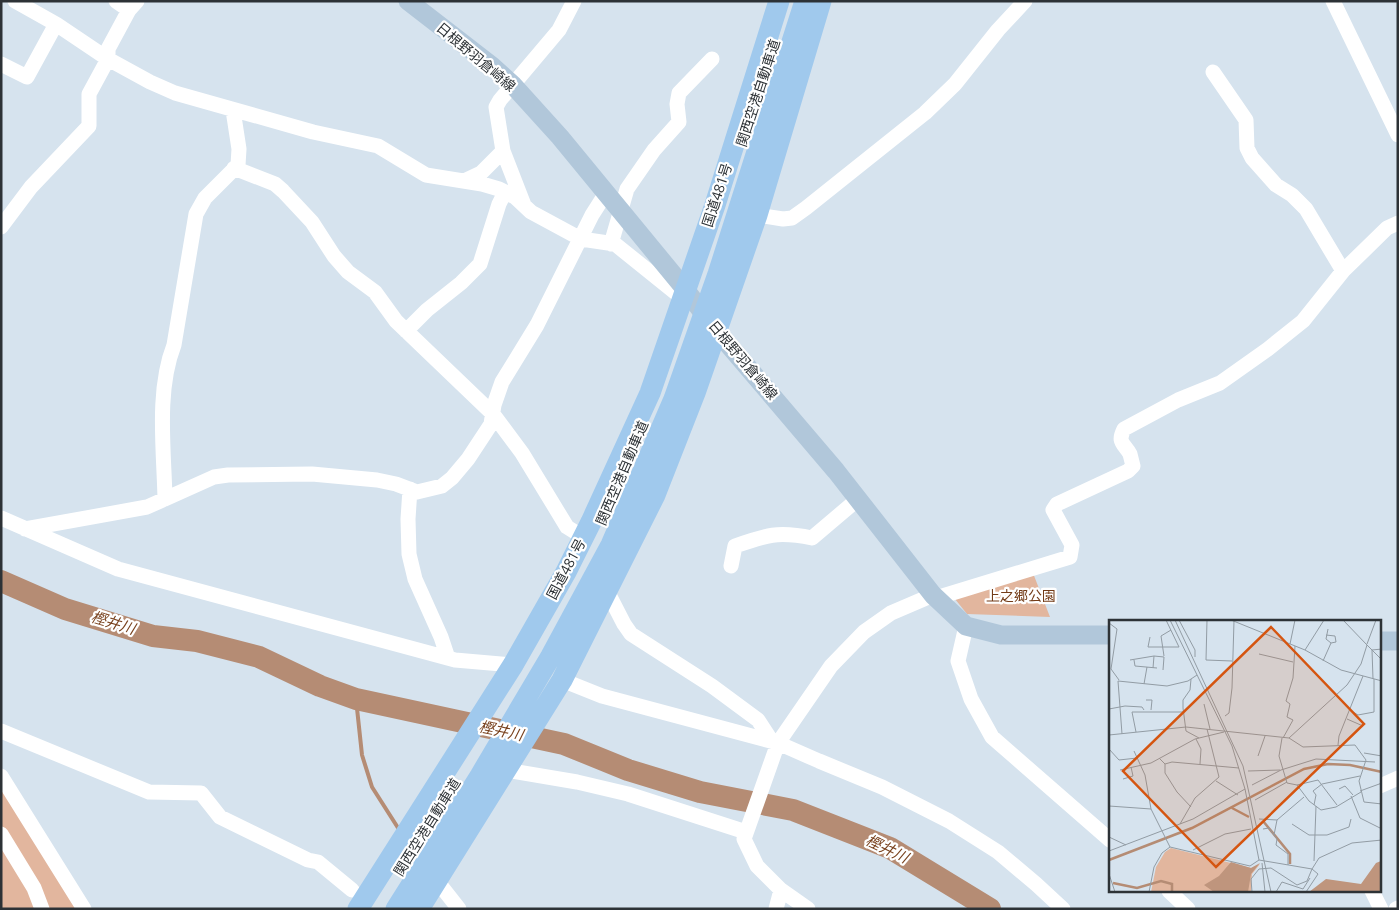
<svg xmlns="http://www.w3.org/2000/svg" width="1399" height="910" viewBox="0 0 1399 910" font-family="'Open Sans','Noto Sans JP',sans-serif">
<rect width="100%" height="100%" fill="#d6e3ee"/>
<path fill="#e2b69e" d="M 1033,573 L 1050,617 L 967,614 L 951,594 Z
M 1,787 L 78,909 L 1,909 Z"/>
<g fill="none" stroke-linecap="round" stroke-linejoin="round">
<path stroke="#b58c74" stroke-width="4" d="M 356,699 L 362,755 L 372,787 L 400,831
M 408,843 L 419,860"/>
<path stroke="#b58c74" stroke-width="22" d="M 1,581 L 65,609 L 153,636 L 197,641 L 259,657 L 320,686 L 356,699 L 564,744 L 628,770 L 700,792 L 793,810 L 890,848 L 990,909"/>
<path stroke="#fff" stroke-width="15" d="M 15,1 L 56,24 L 108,59 L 150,82 L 175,93 L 313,132 L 378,146 L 426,175 L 482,184 L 499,189 L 515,197 L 531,212 L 581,239 L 615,244 L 682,298
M 116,1 L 129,10
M 1333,1 L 1398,135
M 1,64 L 27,77 L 56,24
M 1213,72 L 1246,120 L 1247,148 L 1252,158 L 1276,185 L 1292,195 L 1306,209 L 1343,271
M 234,168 L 275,184 L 283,191 L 312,222 L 334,256 L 348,272 L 375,292 L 396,321 L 493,414 L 522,453 L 567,527 L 583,537
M 464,181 L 481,173 L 503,151
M 524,205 L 503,151 L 496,107 L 500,100 L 559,30 L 574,1
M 757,215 L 783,219 L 792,218 L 806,208 L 925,113 L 955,84 L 998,30 L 1025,1
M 1,227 L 31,187 L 89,126 L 89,94 L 108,59 L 108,49 L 129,10 L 137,1
M 611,244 L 627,189 L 654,150 L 679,122 L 677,104 L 679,93 L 712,59
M 406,331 L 427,310 L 461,283 L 480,264 L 499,204 L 505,192
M 410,489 L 408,519 L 409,554 L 415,579 L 441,637 L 448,658
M 165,499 C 164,450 156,391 174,345 L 196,214 L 205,198 L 238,165 L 239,149 L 233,110
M 1,518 L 118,569 L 455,660 L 513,665
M 25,529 L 147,507 L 214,477 L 228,475 L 312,474 L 377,480 L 396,484 L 417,492 L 442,486 L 452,478 L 468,459 L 491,424 L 494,405 L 502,382 L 537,325 L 592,215 L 606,193
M 731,566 L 735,546 C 766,535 778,531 812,538 L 858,499
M 607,591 L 624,624 L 631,634 L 712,686 L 758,720 L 771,740
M 936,598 L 1070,557 L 1072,545 L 1053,510 L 1057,504 L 1128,471 L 1133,466 C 1132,462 1131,458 1130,454 C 1124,443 1117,443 1124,429 L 1178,400 L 1220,383 L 1268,349 L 1303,321 L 1343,271 L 1387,228 L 1398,223
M 966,626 L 958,661 L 971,699 L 992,737 L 1110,840
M 562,680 L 602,696 L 778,743 L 819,761 L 882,787 L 949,821 L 998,852 L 1036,884 L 1063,909
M 1,731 L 149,792 L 201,793 L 220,817 L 308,860 L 318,862 L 352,890
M 506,770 L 577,782 L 628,794 L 746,832
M 1,776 L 84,909
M 1380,786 L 1398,778
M 1,834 L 34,888 L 42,909
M 437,881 L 459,909
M 781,890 L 808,909
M 1169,891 L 1188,909
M 1372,891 L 1381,909
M 776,909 L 781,890 L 757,866 L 744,839 L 778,743 L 831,666 L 864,632 L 891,613 L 933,595
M 1396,909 L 1398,908"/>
<path stroke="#b1c7da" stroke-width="19" d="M 408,1 L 492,66 L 513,85 L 560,137 L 685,289 L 716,330 L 836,471 L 933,595 L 966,626 L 1001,635 L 1110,635
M 1380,641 L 1398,641"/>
<path stroke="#a0c9ed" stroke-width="21" d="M 358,909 L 513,665 L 566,572 L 591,522 L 650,393 L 715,205 L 779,1
M 396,909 L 480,776 L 551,656 L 611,545 L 674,399 L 718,274 L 805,1
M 419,909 L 562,680 L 655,495 L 695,393 L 757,215 L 821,1"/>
</g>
<g text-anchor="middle" stroke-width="4.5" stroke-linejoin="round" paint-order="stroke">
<g font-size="14" fill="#2d3236" stroke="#fff">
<text transform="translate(476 57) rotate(40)" y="5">日根野羽倉崎線</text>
<text transform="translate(758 93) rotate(-72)" y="5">関西空港自動車道</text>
<text transform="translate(717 195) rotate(-72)" y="5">国道481号</text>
<text transform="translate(743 360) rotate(50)" y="5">日根野羽倉崎線</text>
<text transform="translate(622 473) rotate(-67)" y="5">関西空港自動車道</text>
<text transform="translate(566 569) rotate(-62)" y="5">国道481号</text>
<text transform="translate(427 827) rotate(-58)" y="5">関西空港自動車道</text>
</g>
<g font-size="14" fill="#733c18" stroke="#fff">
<text x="1021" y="601">上之郷公園</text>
</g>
<g font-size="15" font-style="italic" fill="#79421e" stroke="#fff">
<text transform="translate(113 623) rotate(17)" y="5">樫井川</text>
<text transform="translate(501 731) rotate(12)" y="5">樫井川</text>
<text transform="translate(887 849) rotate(26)" y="5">樫井川</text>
</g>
</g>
<g transform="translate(1109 620)">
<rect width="272" height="272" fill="#d6e3ee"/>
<path d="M 62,228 L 142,248 L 151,244 L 143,254 L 142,272 L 42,272 L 47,247 L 56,232 Z" fill="#e2b69e"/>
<path d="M 272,241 L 272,272 L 200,272 L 217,259 L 252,264 L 267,243 ZM 122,242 L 142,248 L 151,243 L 142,254 L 139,272 L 105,272 L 95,265 L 110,256 Z" fill="#bf957d"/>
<path fill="none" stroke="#b58c74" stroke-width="2.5" d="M 123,188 L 140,197M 154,201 L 181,234 L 181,244M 0,240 L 83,208 L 195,149 L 219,144 L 241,145 L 273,152M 4,263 L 28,268 L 52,261 L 63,264 L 63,272"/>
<path fill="none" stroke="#929ca4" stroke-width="1" d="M 57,0 L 70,27M 61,0 L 123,126 L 136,169 L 150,240 L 203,249M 66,0 L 134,146 L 162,272M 70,0 L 86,30 L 86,37M 98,0 L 97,40 L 123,41M 122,0 L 196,30 L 232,50 L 273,61M 234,0 L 258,25M 0,3 L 8,9 L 2,49 L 10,60M 217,15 L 226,16 L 227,22 L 222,23M 41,17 L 39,27 L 70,27M 181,24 L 186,0M 258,24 L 267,0M 258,25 L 273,40M 196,30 L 215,0M 150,34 L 184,42M 55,36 L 52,16 L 62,10M 21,40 L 45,36M 25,40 L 26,46 L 48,48M 214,41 L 222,23 L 217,19 L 219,9M 44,48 L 45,36 L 55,37 L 54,50M 82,59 L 81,70 L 74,80 L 74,88 L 77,111 L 90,118M 264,59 L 263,30 L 273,29M 35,64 L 38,47M 37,80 L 43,80 L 42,90M 95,84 L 101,109M 0,89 L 16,86 L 33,87 L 35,90M 241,90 L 249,95 L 265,92 L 265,59M 116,96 L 120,93 L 123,68 L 125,1M 238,99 L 254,106M 27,112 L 23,92 L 75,92M 13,114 L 9,61 L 58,66 L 79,61 L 88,55M 0,115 L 77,107 L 180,118 L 238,65 L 252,44 L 258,25M 173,118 L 170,136 L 178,163 L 188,165 L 200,181 L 212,190 L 227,187 L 252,172M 174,118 L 184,100 L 178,97 L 181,84 L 177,81 L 184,58 L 186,26M 180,118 L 194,127 L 246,125 L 257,140 L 250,161 L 255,182 L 273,184M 87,119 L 92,129 L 91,144M 229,125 L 230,116 L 254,56M 0,129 L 10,140 L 28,138M 25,131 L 36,155 L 42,189M 255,133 L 273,136M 149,136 L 156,116M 50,138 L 56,144 L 56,153 L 68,172 L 82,187M 56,144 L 63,142 L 130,148M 11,150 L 42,143 L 86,119 L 115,112M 139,151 L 171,150M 14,159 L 24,156 L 22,147M 107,161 L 129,175M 143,165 L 172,150 L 207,139 L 266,142M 188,165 L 209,160 L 228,185M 230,169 L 236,166 L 244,175M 251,171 L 273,163M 242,176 L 251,198 L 273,209M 146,180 L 178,162M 205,185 L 207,175 L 204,171 L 213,164 L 251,156M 0,186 L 42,189 L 61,227M 150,199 L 168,200 L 195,177M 71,204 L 86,178 L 110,157 L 98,109M 183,204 L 200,215 L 218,215 L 240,207 L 242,199M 154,209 L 160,208 L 168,219 L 167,225 L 179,234 L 179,245M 165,215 L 168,200M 0,217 L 17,225M 84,230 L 116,214 L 142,209M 0,231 L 84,199 L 136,169M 205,241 L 207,186M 153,243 L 156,272M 0,254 L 6,272M 40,272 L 45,247 L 53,233 L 61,227 L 141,246 L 150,240M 143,272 L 142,259 L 150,249 L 162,248 L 188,265 L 198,261 L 203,249M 167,272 L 173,262 L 194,269 L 201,258M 197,272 L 209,254 L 203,249 L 210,238 L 243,223 L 273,220"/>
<path fill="#d55510" fill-opacity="0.15" stroke="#d55510" stroke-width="2.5" d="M 162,7 L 255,104 L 107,247 L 14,151 Z"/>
<rect width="272" height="272" fill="none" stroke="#2d3236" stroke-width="2.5"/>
</g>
<rect width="1399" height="910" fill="none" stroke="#2d3236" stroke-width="5"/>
</svg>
